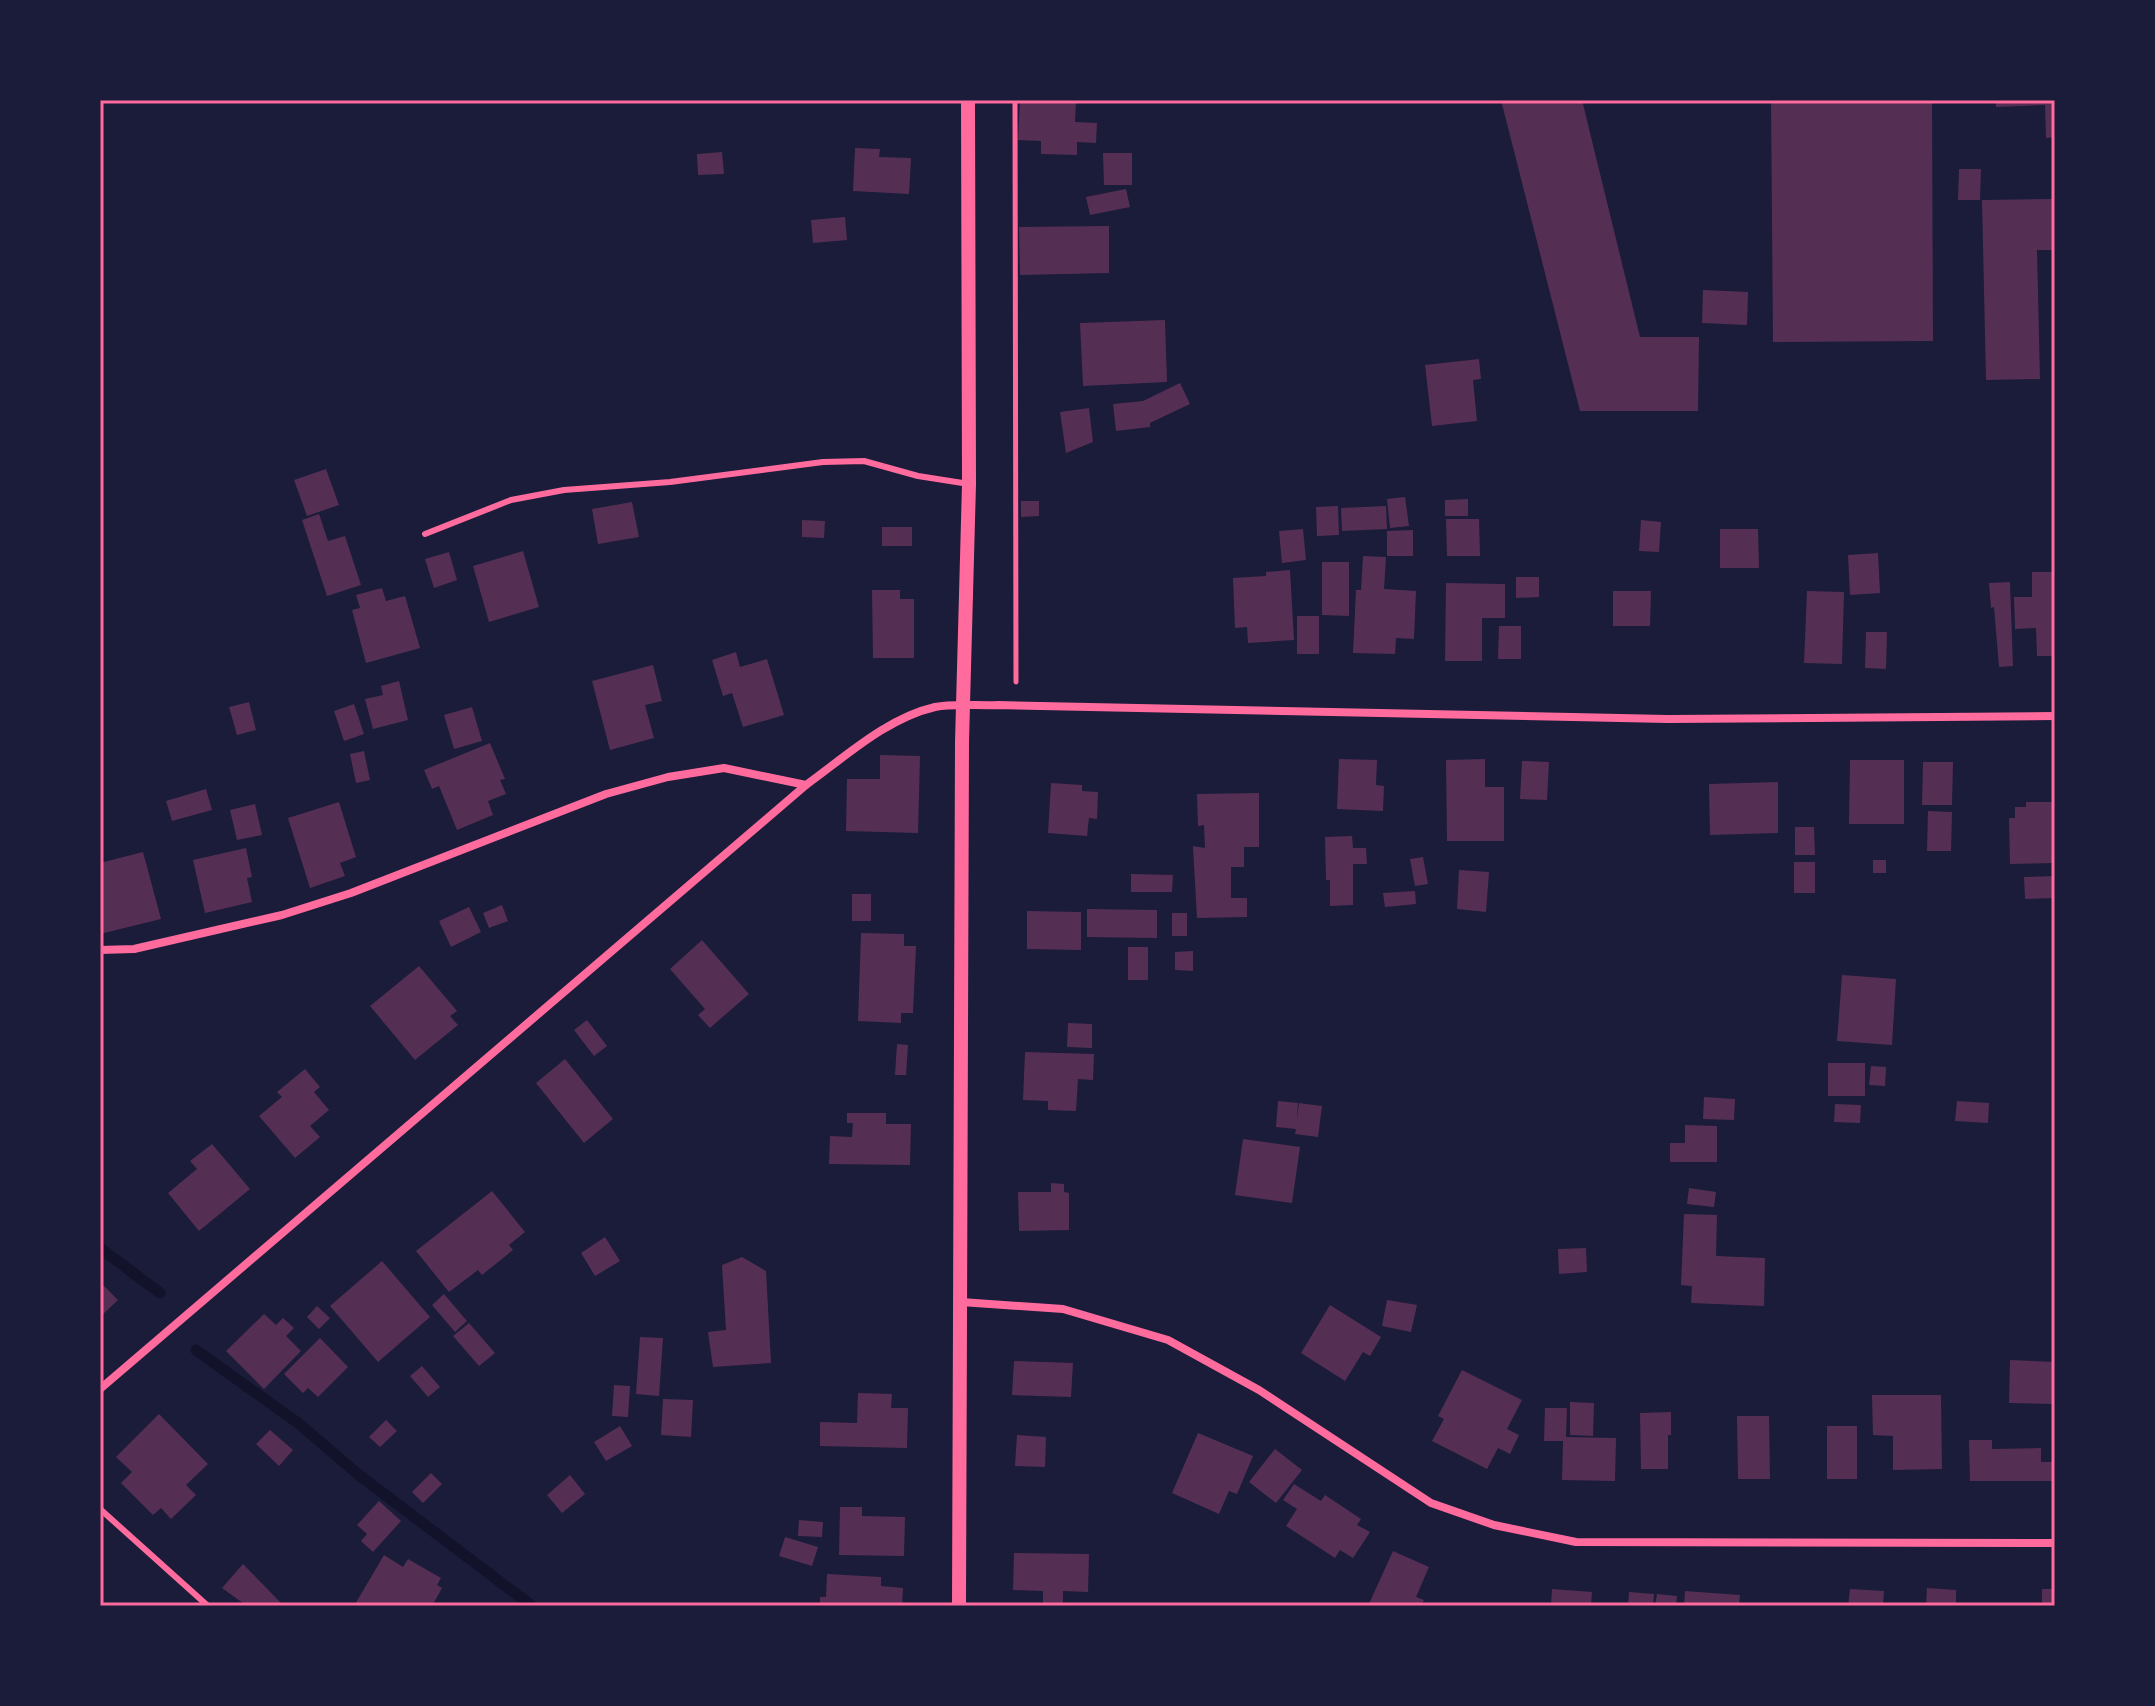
<svg xmlns="http://www.w3.org/2000/svg" width="2155" height="1706" viewBox="0 0 2155 1706" font-family="'Fira Sans Condensed',sans-serif">
<rect width="100%" height="100%" fill="#1b1b3a"/>
<g fill="none" stroke-linecap="round" stroke-linejoin="round">
<path stroke="#12122b" stroke-width="11" d="M 100,1248 L 160,1293
M 196,1350 L 298,1423 L 359,1475 L 532,1606"/>
</g>
<path fill="#542f53" d="M 1020,100 L 1076,100 L 1075,122 L 1097,123 L 1096,143 L 1077,142 L 1077,155 L 1041,154 L 1041,141 L 1018,140 Z
M 1501,100 L 1582,100 L 1640,337 L 1699,337 L 1698,411 L 1580,411 Z
M 1771,100 L 1932,100 L 1933,341 L 1773,342 Z
M 1996,100 L 2055,100 L 2055,137 L 2046,138 L 2045,105 L 1996,107 Z
M 855,148 L 880,149 L 879,157 L 911,158 L 909,194 L 853,191 Z
M 722,152 L 724,174 L 698,175 L 697,154 Z
M 1103,153 L 1132,153 L 1132,185 L 1104,185 Z
M 1959,169 L 1981,169 L 1980,200 L 1958,200 Z
M 1126,189 L 1130,207 L 1090,215 L 1086,197 Z
M 2055,199 L 2055,250 L 2037,250 L 2040,379 L 1986,380 L 1982,200 Z
M 845,217 L 847,240 L 813,243 L 811,220 Z
M 1109,226 L 1109,273 L 1020,275 L 1019,227 Z
M 1703,290 L 1748,292 L 1747,325 L 1702,323 Z
M 1165,320 L 1167,382 L 1083,386 L 1080,323 Z
M 1479,359 L 1481,379 L 1473,380 L 1477,421 L 1432,426 L 1425,365 Z
M 1180,383 L 1190,404 L 1150,423 L 1150,427 L 1116,431 L 1113,404 L 1143,401 Z
M 1089,408 L 1093,442 L 1066,453 L 1060,412 Z
M 326,469 L 339,505 L 307,516 L 294,480 Z
M 1405,497 L 1409,526 L 1390,528 L 1387,499 Z
M 1468,499 L 1468,516 L 1445,516 L 1445,500 Z
M 1021,501 L 1039,501 L 1039,516 L 1021,517 Z
M 632,502 L 639,537 L 598,544 L 592,509 Z
M 1338,506 L 1339,535 L 1317,536 L 1316,507 Z
M 1386,506 L 1387,529 L 1342,531 L 1341,508 Z
M 319,514 L 328,541 L 345,536 L 361,585 L 327,596 L 302,520 Z
M 1446,519 L 1479,519 L 1480,556 L 1447,556 Z
M 802,520 L 825,521 L 824,538 L 802,537 Z
M 1641,520 L 1661,522 L 1659,552 L 1639,551 Z
M 882,527 L 912,527 L 912,546 L 882,546 Z
M 1303,529 L 1306,560 L 1282,563 L 1279,531 Z
M 1720,529 L 1758,529 L 1759,568 L 1720,568 Z
M 1413,530 L 1413,556 L 1387,556 L 1387,531 Z
M 523,551 L 539,607 L 489,622 L 473,566 Z
M 449,552 L 457,580 L 434,588 L 425,559 Z
M 1878,553 L 1880,593 L 1850,595 L 1848,555 Z
M 1363,556 L 1386,557 L 1384,589 L 1416,591 L 1414,639 L 1396,638 L 1395,654 L 1353,653 L 1356,590 L 1361,590 Z
M 1322,562 L 1349,562 L 1349,616 L 1322,615 Z
M 1290,570 L 1294,640 L 1248,643 L 1247,627 L 1235,628 L 1233,578 L 1266,576 L 1266,572 Z
M 2032,572 L 2055,572 L 2055,656 L 2037,656 L 2036,628 L 2015,629 L 2014,597 L 2032,597 Z
M 1516,577 L 1539,577 L 1539,597 L 1516,598 Z
M 2010,582 L 2013,666 L 1999,667 L 1994,607 L 1991,608 L 1989,583 Z
M 1446,583 L 1505,584 L 1505,618 L 1482,618 L 1482,661 L 1445,661 Z
M 382,588 L 386,601 L 405,596 L 420,648 L 366,663 L 352,610 L 360,608 L 356,595 Z
M 872,590 L 900,590 L 900,599 L 914,599 L 914,658 L 873,658 Z
M 1613,591 L 1651,591 L 1650,626 L 1613,626 Z
M 1807,591 L 1844,592 L 1842,664 L 1804,663 Z
M 1297,616 L 1319,616 L 1319,654 L 1297,654 Z
M 1499,626 L 1521,626 L 1521,659 L 1498,659 Z
M 1866,632 L 1887,632 L 1886,669 L 1865,668 Z
M 736,652 L 740,667 L 767,659 L 784,715 L 743,727 L 732,693 L 723,696 L 712,660 Z
M 653,665 L 662,701 L 645,705 L 654,738 L 610,750 L 592,681 Z
M 399,681 L 408,720 L 373,729 L 365,699 L 383,695 L 381,686 Z
M 249,702 L 256,730 L 237,735 L 229,707 Z
M 354,704 L 364,734 L 344,741 L 334,711 Z
M 472,707 L 482,741 L 454,749 L 444,715 Z
M 490,743 L 505,779 L 500,780 L 506,794 L 488,801 L 493,815 L 457,830 L 439,786 L 432,789 L 424,770 Z
M 364,751 L 370,780 L 356,783 L 350,754 Z
M 880,755 L 920,756 L 918,833 L 846,831 L 847,779 L 880,779 Z
M 1339,759 L 1377,760 L 1376,785 L 1384,786 L 1383,811 L 1337,809 Z
M 1485,759 L 1485,787 L 1504,787 L 1504,841 L 1447,841 L 1446,760 Z
M 1850,760 L 1904,760 L 1904,824 L 1849,824 Z
M 1522,761 L 1549,762 L 1547,800 L 1520,799 Z
M 1923,762 L 1953,762 L 1952,805 L 1922,805 Z
M 1778,782 L 1778,833 L 1710,835 L 1709,784 Z
M 1051,783 L 1082,785 L 1082,791 L 1098,792 L 1097,819 L 1089,818 L 1087,836 L 1048,833 Z
M 206,789 L 212,810 L 172,821 L 166,801 Z
M 1259,793 L 1259,847 L 1244,847 L 1244,867 L 1231,867 L 1231,898 L 1247,898 L 1247,917 L 1197,918 L 1193,846 L 1205,848 L 1204,825 L 1198,826 L 1197,794 Z
M 339,802 L 356,857 L 340,863 L 345,876 L 310,888 L 288,818 Z
M 2026,802 L 2055,802 L 2055,863 L 2010,864 L 2009,818 L 2015,818 L 2015,807 L 2026,807 Z
M 255,804 L 262,835 L 237,840 L 230,810 Z
M 1928,811 L 1952,812 L 1951,851 L 1927,851 Z
M 1795,827 L 1814,827 L 1815,855 L 1795,855 Z
M 1352,836 L 1353,848 L 1366,848 L 1367,864 L 1353,864 L 1353,905 L 1330,906 L 1330,880 L 1326,880 L 1325,837 Z
M 246,848 L 252,877 L 247,878 L 252,902 L 205,913 L 193,860 Z
M 143,852 L 161,919 L 100,934 L 100,863 Z
M 1423,857 L 1428,884 L 1415,886 L 1410,859 Z
M 1873,860 L 1886,860 L 1886,873 L 1873,873 Z
M 1794,862 L 1815,862 L 1815,893 L 1794,893 Z
M 1459,870 L 1489,872 L 1486,912 L 1457,909 Z
M 1131,874 L 1173,875 L 1172,892 L 1131,892 Z
M 2055,876 L 2055,898 L 2025,899 L 2024,877 Z
M 1415,891 L 1416,904 L 1385,907 L 1383,893 Z
M 852,894 L 871,894 L 871,921 L 852,921 Z
M 502,905 L 508,921 L 489,928 L 483,913 Z
M 469,907 L 481,932 L 451,947 L 439,921 Z
M 1087,909 L 1157,910 L 1157,938 L 1087,937 Z
M 1027,911 L 1081,912 L 1081,950 L 1027,949 Z
M 1172,913 L 1187,913 L 1187,936 L 1172,936 Z
M 861,933 L 904,934 L 904,946 L 916,946 L 913,1013 L 901,1013 L 901,1023 L 858,1021 Z
M 702,940 L 749,994 L 710,1028 L 698,1015 L 705,1009 L 670,969 Z
M 1128,947 L 1148,947 L 1148,980 L 1128,980 Z
M 1193,951 L 1193,971 L 1175,970 L 1175,952 Z
M 419,966 L 457,1011 L 450,1016 L 458,1025 L 415,1060 L 370,1006 Z
M 1842,975 L 1896,979 L 1892,1045 L 1837,1041 Z
M 587,1020 L 607,1046 L 594,1056 L 574,1030 Z
M 1068,1023 L 1092,1024 L 1092,1048 L 1067,1047 Z
M 897,1044 L 908,1045 L 906,1075 L 895,1075 Z
M 1025,1052 L 1094,1054 L 1093,1080 L 1078,1079 L 1076,1111 L 1048,1110 L 1048,1101 L 1023,1100 Z
M 565,1059 L 613,1119 L 584,1143 L 536,1083 Z
M 1828,1063 L 1865,1063 L 1865,1096 L 1828,1096 Z
M 1871,1066 L 1886,1067 L 1885,1086 L 1869,1085 Z
M 305,1069 L 320,1087 L 314,1092 L 329,1110 L 310,1126 L 320,1137 L 295,1158 L 259,1116 L 282,1097 L 277,1092 Z
M 1704,1097 L 1735,1099 L 1734,1120 L 1703,1119 Z
M 1278,1101 L 1298,1103 L 1297,1120 L 1299,1103 L 1322,1106 L 1318,1137 L 1295,1134 L 1296,1129 L 1276,1127 Z
M 1957,1101 L 1989,1103 L 1988,1123 L 1955,1121 Z
M 1835,1104 L 1861,1105 L 1860,1123 L 1834,1122 Z
M 847,1113 L 886,1113 L 886,1124 L 911,1124 L 910,1165 L 829,1164 L 830,1136 L 852,1137 L 853,1123 L 847,1123 Z
M 1685,1125 L 1717,1126 L 1717,1162 L 1670,1162 L 1670,1143 L 1685,1143 Z
M 1243,1139 L 1300,1147 L 1292,1203 L 1235,1195 Z
M 212,1144 L 250,1189 L 199,1231 L 168,1193 L 197,1169 L 190,1161 Z
M 1051,1183 L 1064,1184 L 1064,1192 L 1069,1193 L 1069,1230 L 1019,1231 L 1018,1192 L 1051,1192 Z
M 1689,1188 L 1716,1192 L 1714,1207 L 1687,1204 Z
M 492,1191 L 525,1232 L 509,1245 L 513,1250 L 482,1275 L 478,1270 L 449,1292 L 416,1251 Z
M 1684,1214 L 1717,1215 L 1716,1256 L 1765,1258 L 1764,1306 L 1691,1303 L 1692,1286 L 1681,1285 Z
M 605,1237 L 620,1261 L 595,1276 L 581,1253 Z
M 1586,1248 L 1587,1272 L 1559,1274 L 1558,1249 Z
M 742,1257 L 766,1271 L 771,1363 L 713,1367 L 708,1332 L 726,1330 L 722,1265 Z
M 382,1261 L 430,1317 L 378,1362 L 330,1306 Z
M 100,1282 L 118,1300 L 100,1317 Z
M 444,1294 L 467,1321 L 455,1332 L 432,1305 Z
M 1387,1300 L 1417,1305 L 1411,1332 L 1382,1326 Z
M 1330,1305 L 1381,1337 L 1370,1356 L 1363,1352 L 1345,1381 L 1301,1353 Z
M 317,1306 L 330,1318 L 319,1329 L 307,1317 Z
M 264,1314 L 276,1325 L 283,1318 L 294,1328 L 286,1336 L 301,1351 L 264,1389 L 226,1351 Z
M 469,1323 L 495,1353 L 479,1366 L 453,1336 Z
M 640,1337 L 663,1338 L 659,1396 L 636,1394 Z
M 320,1338 L 348,1367 L 318,1397 L 308,1388 L 303,1393 L 284,1374 Z
M 2010,1360 L 2055,1362 L 2055,1404 L 2009,1403 Z
M 1014,1361 L 1073,1363 L 1071,1397 L 1012,1395 Z
M 422,1366 L 440,1387 L 428,1397 L 410,1376 Z
M 1462,1370 L 1522,1400 L 1507,1429 L 1519,1435 L 1510,1454 L 1498,1448 L 1487,1469 L 1432,1441 L 1444,1419 L 1438,1416 Z
M 614,1385 L 630,1386 L 628,1417 L 612,1416 Z
M 858,1393 L 892,1394 L 891,1408 L 908,1408 L 907,1448 L 820,1446 L 820,1422 L 857,1423 Z
M 1872,1395 L 1941,1395 L 1942,1469 L 1893,1470 L 1893,1436 L 1873,1435 Z
M 663,1399 L 693,1400 L 691,1437 L 661,1435 Z
M 1570,1402 L 1594,1403 L 1593,1436 L 1570,1435 Z
M 1545,1408 L 1567,1408 L 1566,1437 L 1616,1438 L 1615,1481 L 1562,1480 L 1563,1441 L 1544,1441 Z
M 1671,1412 L 1671,1435 L 1668,1435 L 1668,1469 L 1641,1469 L 1640,1413 Z
M 159,1414 L 208,1464 L 186,1485 L 196,1495 L 171,1519 L 161,1508 L 153,1515 L 121,1483 L 132,1472 L 116,1457 Z
M 1737,1416 L 1769,1416 L 1770,1479 L 1738,1479 Z
M 386,1420 L 397,1431 L 380,1447 L 369,1437 Z
M 620,1426 L 632,1446 L 606,1461 L 594,1442 Z
M 1827,1426 L 1857,1426 L 1857,1479 L 1827,1479 Z
M 270,1430 L 293,1450 L 279,1466 L 256,1444 Z
M 1198,1433 L 1253,1456 L 1237,1494 L 1229,1491 L 1219,1514 L 1172,1493 Z
M 1017,1435 L 1046,1437 L 1045,1467 L 1015,1466 Z
M 1969,1440 L 1992,1440 L 1992,1449 L 2041,1448 L 2041,1462 L 2055,1462 L 2055,1481 L 1970,1481 Z
M 1275,1449 L 1302,1470 L 1276,1503 L 1249,1482 Z
M 431,1473 L 442,1484 L 423,1503 L 412,1492 Z
M 570,1475 L 585,1494 L 562,1513 L 547,1495 Z
M 1294,1484 L 1321,1501 L 1325,1495 L 1361,1519 L 1357,1525 L 1370,1532 L 1353,1558 L 1340,1550 L 1335,1558 L 1286,1526 L 1297,1509 L 1283,1500 Z
M 379,1501 L 401,1521 L 373,1552 L 361,1541 L 367,1534 L 357,1525 Z
M 840,1507 L 862,1507 L 862,1516 L 905,1517 L 904,1556 L 839,1555 Z
M 799,1520 L 823,1522 L 822,1537 L 798,1536 Z
M 785,1537 L 818,1547 L 812,1566 L 779,1556 Z
M 1393,1551 L 1429,1567 L 1416,1597 L 1424,1600 L 1421,1606 L 1368,1606 Z
M 1014,1553 L 1089,1554 L 1088,1592 L 1063,1591 L 1063,1605 L 1043,1605 L 1043,1591 L 1013,1590 Z
M 384,1555 L 403,1567 L 408,1559 L 441,1578 L 437,1585 L 442,1588 L 432,1606 L 354,1606 Z
M 243,1564 L 281,1603 L 278,1606 L 247,1606 L 222,1588 Z
M 827,1574 L 881,1577 L 881,1586 L 903,1588 L 902,1606 L 820,1606 L 820,1597 L 826,1597 Z
M 1927,1588 L 1956,1590 L 1956,1606 L 1926,1606 Z
M 1552,1589 L 1592,1592 L 1591,1606 L 1551,1606 Z
M 1850,1589 L 1884,1591 L 1883,1606 L 1848,1606 Z
M 2042,1589 L 2055,1589 L 2055,1606 L 2042,1606 Z
M 1685,1591 L 1740,1595 L 1739,1606 L 1684,1606 Z
M 1629,1592 L 1654,1594 L 1653,1606 L 1628,1606 Z
M 1657,1594 L 1677,1596 L 1676,1606 L 1655,1606 Z"/>
<g fill="none" stroke-linecap="round" stroke-linejoin="round">
<path stroke="#ff6b9d" stroke-width="5" d="M 1015,100 L 1016,682"/>
<path stroke="#ff6b9d" stroke-width="6" d="M 425,534 L 511,500 L 564,490 L 670,482 L 823,462 L 864,461 L 918,476 L 969,484
M 100,1509 L 208,1606"/>
<path stroke="#ff6b9d" stroke-width="8" d="M 100,950 L 134,949 L 282,915 L 351,893 L 606,794 L 668,777 L 724,768 L 806,785
M 961,1302 L 1063,1309 L 1168,1340 L 1259,1390 L 1431,1503 L 1494,1525 L 1576,1542 L 2055,1543
M 100,1389 L 806,785 C 845,757 887,718 935,707 C 954,703 978,706 998,705 L 1668,719 L 2055,716"/>
<path stroke="#ff6b9d" stroke-width="14" d="M 959,1606 L 962,742 L 969,484 L 968,100"/>
</g>
<rect width="2155" height="1706" fill="none" stroke="#1b1b3a" stroke-width="204"/>
<rect x="102" y="102" width="1951" height="1502" fill="none" stroke="#ff6b9d" stroke-width="3"/>
</svg>
